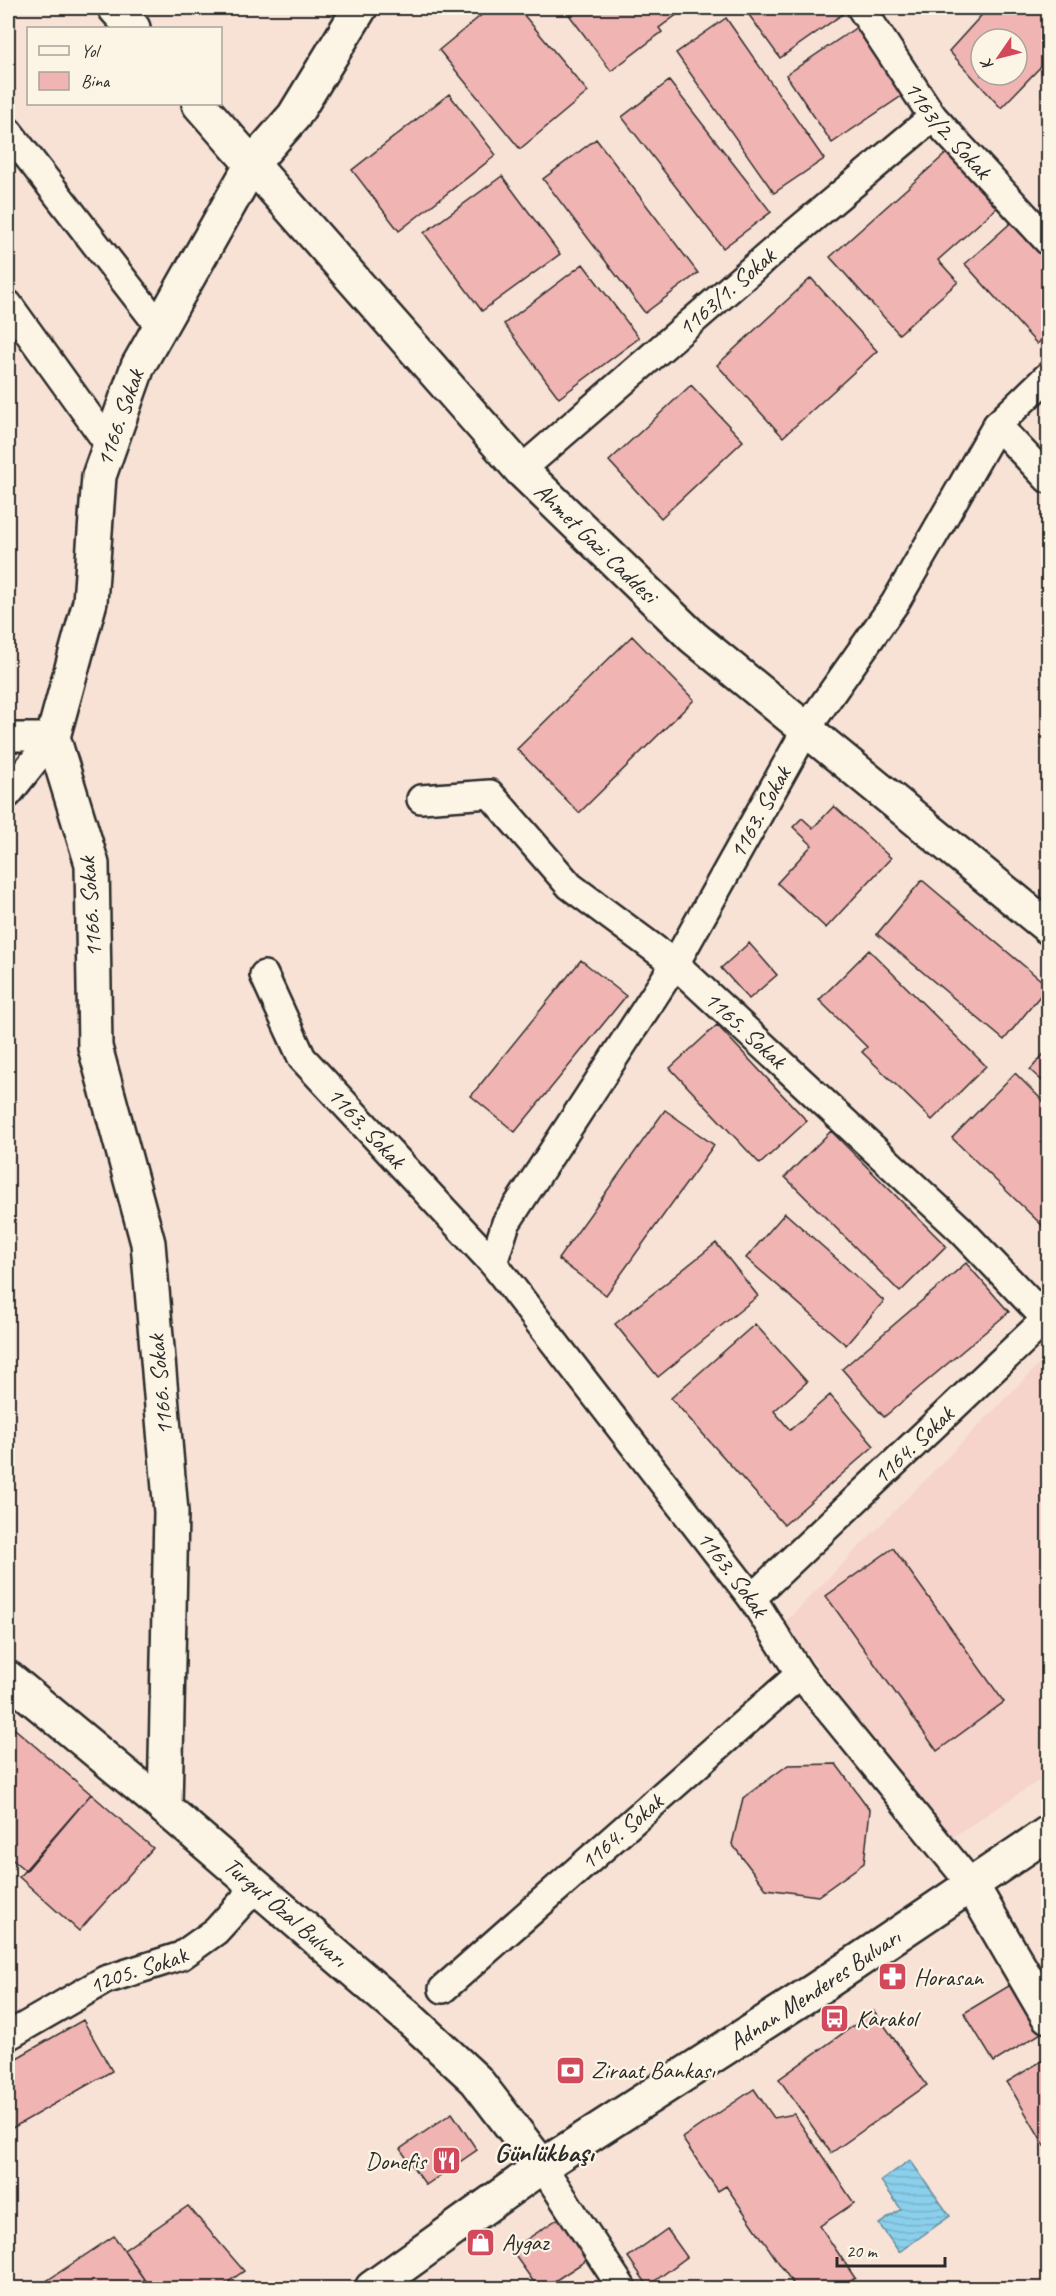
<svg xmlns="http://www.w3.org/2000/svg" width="1056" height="2296" viewBox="0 0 1056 2296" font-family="Caveat,sans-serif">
<defs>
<pattern id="water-rules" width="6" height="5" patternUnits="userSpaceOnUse" patternTransform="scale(1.5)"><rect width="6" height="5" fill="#8acfeb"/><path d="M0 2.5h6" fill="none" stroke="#77b2ca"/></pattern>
</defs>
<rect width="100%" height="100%" fill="#f8e2d6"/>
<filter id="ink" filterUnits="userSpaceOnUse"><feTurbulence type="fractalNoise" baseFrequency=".0167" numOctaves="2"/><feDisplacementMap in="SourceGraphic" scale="12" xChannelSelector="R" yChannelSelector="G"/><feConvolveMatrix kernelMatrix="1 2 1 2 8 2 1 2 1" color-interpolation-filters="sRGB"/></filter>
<g filter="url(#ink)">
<path fill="#f6d4cc" d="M 1048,1355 L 1048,1775 L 948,1840 L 784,1623 Z"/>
<path fill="url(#water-rules)" stroke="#648d9e" stroke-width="1.5" d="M 910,2160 L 950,2216 L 899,2252 L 879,2224 L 901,2209 L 881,2181 Z"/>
<path fill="#f0b4b3" stroke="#2b2b2b" stroke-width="1.5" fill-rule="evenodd" d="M 490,8 L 518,8 L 588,92 L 520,149 L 439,50 Z
M 564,8 L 686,8 L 659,28 L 662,32 L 611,71 Z
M 744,8 L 840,8 L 844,13 L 780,58 Z
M 988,8 L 1048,8 L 1048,59 L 1001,108 L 949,51 ZM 981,39 L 1017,39 L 1017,75 L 981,75 Z
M 726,18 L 824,159 L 774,193 L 676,53 Z
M 860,25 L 906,93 L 832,143 L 786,75 Z
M 669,81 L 771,212 L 723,248 L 622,117 Z
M 449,94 L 496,155 L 399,231 L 352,170 Z
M 596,139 L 698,273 L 645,313 L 543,179 Z
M 950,150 L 1000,205 L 938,260 L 958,282 L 899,334 L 830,257 Z
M 502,176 L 560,254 L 482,311 L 424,233 Z
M 1015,219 L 1048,256 L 1048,334 L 1037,344 L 965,264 Z
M 583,264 L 639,338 L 559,398 L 504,324 Z
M 811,278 L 877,351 L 783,437 L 717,365 Z
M 691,385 L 743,441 L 661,518 L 609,461 Z
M 632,636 L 694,700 L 579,813 L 517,749 Z
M 834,806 L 891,858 L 826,928 L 777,883 L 812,845 L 793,827 L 802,818 L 813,828 Z
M 922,880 L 1048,986 L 1004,1040 L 877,934 Z
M 749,943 L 777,975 L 749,999 L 721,968 Z
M 869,950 L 986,1066 L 932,1120 L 862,1052 L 867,1047 L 819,1000 Z
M 581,960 L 626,996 L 515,1132 L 471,1096 Z
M 717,1025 L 807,1121 L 760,1164 L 670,1068 Z
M 1048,1049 L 1048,1086 L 1030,1070 Z
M 1015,1073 L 1048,1106 L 1048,1231 L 952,1138 Z
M 665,1110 L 714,1145 L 606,1295 L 558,1259 Z
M 831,1131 L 946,1246 L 900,1292 L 785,1177 Z
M 785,1213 L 884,1301 L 846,1345 L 746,1258 Z
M 716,1243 L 758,1296 L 658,1377 L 615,1324 Z
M 966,1263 L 1009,1312 L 884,1417 L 842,1369 Z
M 755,1324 L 807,1382 L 774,1411 L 790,1430 L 830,1395 L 874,1446 L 784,1525 L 671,1398 Z
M 893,1548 L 1004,1702 L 937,1751 L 826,1596 Z
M 8,1723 L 91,1794 L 26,1871 L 8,1856 Z
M 836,1764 L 870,1810 L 864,1863 L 818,1896 L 766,1889 L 732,1844 L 743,1798 L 788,1765 Z
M 91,1794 L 153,1848 L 79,1931 L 19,1877 Z
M 1022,1978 L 1048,2029 L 994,2062 L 964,2013 Z
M 874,2011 L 927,2085 L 831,2153 L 779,2079 Z
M 83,2020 L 112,2071 L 9,2130 L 8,2063 Z
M 1048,2057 L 1048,2151 L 1007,2082 Z
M 754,2089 L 774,2118 L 794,2114 L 854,2203 L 820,2226 L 855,2278 L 839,2288 L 796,2288 L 726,2186 L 718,2191 L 682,2138 Z
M 452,2113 L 477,2150 L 426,2185 L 400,2149 Z
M 188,2206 L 244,2271 L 219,2288 L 150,2288 L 124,2250 Z
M 559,2218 L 587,2260 L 544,2288 L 538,2288 L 511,2250 Z
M 667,2229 L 687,2257 L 648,2286 L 628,2257 Z
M 114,2236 L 150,2288 L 36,2288 Z"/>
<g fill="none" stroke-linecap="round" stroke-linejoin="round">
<defs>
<g id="street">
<path id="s1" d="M 861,8 L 933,117 L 1048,241"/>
<path d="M 8,131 L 160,327"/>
<path d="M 8,304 L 110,446"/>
<path d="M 997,425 L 1048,479"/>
<path id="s2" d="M 521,470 L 771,253 L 933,117"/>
<path d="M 8,737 L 53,737"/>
<path d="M 8,794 L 53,737"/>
<path id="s3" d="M 421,799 L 490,794 L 570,886 L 675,964 L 960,1229 L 1046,1319"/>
<path id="s4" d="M 264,975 L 302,1058 L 493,1263 L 752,1598 L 800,1674 L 971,1884"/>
<path id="s5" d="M 493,1263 L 506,1223 L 675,964 L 807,728 L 895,603 L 997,425 L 1048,376"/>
<path id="s6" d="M 752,1598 L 1048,1317"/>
<path id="s7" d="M 443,1989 L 800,1674"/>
<path id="s8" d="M 8,2036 L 105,1980 L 181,1956 L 216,1931 L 255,1888"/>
<path d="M 542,2166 L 622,2288"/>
</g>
<g id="secondary">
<path d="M 115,8 L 133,28"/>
<path id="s9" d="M 199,104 L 521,470 L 693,637 L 1048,927"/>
<path id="s10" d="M 8,1678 L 165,1808 L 410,2019 L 476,2080 L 542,2166"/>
<path id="s11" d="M 165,1808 L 171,1512 L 148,1243 L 95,1047 L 92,864 L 53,737 L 90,602 L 99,476 L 138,366 L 252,164 L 294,116 L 360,8"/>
<path d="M 971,1884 L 1048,2016"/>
</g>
<g id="primary">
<path id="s12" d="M 372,2288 L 542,2166 L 815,1990 L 1048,1833"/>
</g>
</defs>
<use href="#street" stroke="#2b2b2b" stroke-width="32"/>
<use href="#secondary" stroke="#2b2b2b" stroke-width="38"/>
<use href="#primary" stroke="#2b2b2b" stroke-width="38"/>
<use href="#street" stroke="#fcf5e5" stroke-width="27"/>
<use href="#secondary" stroke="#fcf5e5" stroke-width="33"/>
<use href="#primary" stroke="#fcf5e5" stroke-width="33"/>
</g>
</g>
<defs>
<symbol id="pharmacy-square" viewBox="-11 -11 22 22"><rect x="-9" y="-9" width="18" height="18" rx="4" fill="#d1495b" stroke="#fcf5e5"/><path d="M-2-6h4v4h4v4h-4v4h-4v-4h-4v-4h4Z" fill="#fff"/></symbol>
<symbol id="bus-square" viewBox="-11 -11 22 22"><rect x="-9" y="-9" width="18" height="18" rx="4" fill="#d1495b" stroke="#fcf5e5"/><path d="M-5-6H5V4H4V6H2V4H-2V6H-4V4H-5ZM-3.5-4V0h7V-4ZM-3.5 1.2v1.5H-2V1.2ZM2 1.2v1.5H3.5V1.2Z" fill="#fff"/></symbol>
<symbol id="bank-square" viewBox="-11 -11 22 22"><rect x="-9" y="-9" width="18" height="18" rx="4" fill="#d1495b" stroke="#fcf5e5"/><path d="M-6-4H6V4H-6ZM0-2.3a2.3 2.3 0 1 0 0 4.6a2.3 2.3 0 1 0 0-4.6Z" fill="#fff"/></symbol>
<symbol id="restaurant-square" viewBox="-11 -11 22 22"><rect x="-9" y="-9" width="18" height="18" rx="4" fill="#d1495b" stroke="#fcf5e5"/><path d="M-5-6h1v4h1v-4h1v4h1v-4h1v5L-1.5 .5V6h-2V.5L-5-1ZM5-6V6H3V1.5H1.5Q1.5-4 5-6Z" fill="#fff"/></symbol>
<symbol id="shop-square" viewBox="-11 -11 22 22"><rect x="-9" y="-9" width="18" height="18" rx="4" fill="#d1495b" stroke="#fcf5e5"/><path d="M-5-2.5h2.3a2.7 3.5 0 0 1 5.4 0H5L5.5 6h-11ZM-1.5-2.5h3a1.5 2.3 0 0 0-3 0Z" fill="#fff"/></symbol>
</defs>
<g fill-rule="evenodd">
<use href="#pharmacy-square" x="876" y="1960" width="33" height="33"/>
<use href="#bus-square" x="818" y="2002" width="33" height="33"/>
<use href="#bank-square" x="554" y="2054" width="33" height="33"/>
<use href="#restaurant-square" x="430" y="2144" width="33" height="33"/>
<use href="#shop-square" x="464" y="2226" width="33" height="33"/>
</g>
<g text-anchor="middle" stroke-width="4.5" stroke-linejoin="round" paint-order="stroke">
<g font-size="24" fill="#2b2b2b" stroke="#fcf5e5">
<text dy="8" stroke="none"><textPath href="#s1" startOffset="150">1163/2. Sokak</textPath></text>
<text dy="8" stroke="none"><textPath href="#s2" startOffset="272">1163/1. Sokak</textPath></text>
<text dy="8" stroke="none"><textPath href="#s11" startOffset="1413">1166. Sokak</textPath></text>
<text dy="8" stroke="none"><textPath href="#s9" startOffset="592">Ahmet Gazi Caddesi</textPath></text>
<text dy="8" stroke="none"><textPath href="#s5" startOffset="525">1163. Sokak</textPath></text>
<text transform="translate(90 907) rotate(-94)" y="8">1166. Sokak</text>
<text dy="8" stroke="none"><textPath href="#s3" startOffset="418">1165. Sokak</textPath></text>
<text dy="8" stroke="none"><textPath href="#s4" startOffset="186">1163. Sokak</textPath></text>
<text transform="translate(160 1385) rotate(-95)" y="8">1166. Sokak</text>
<text dy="8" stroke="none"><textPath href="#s6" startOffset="222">1164. Sokak</textPath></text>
<text dy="8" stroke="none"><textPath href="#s4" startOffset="764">1163. Sokak</textPath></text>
<text dy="8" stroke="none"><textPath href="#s7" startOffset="238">1164. Sokak</textPath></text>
<text dy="8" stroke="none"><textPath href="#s10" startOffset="363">Turgut Özal Bulvarı</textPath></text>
<text dy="8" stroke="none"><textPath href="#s8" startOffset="146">1205. Sokak</textPath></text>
<text dy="8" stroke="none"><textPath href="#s12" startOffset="534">Adnan Menderes Bulvarı</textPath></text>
</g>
<g font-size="24" fill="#2b2b2b" stroke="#fcf5e5" text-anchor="start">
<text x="914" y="1985">Horasan</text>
<text x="856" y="2026">Karakol</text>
<text x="591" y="2078">Ziraat Bankası</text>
<text x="426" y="2169" text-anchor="end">Donefis</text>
<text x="502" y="2250">Aygaz</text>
</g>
<g font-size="27" font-weight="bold" fill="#2b2b2b" stroke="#fcf5e5">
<text x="544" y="2161">Günlükbaşı</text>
</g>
</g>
<rect width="1056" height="2296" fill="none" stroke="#fcf5e5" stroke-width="30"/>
<rect x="15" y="15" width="1026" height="2266" fill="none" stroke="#2b2b2b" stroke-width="2" filter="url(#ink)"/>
<rect x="27" y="27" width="195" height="78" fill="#fcf5e5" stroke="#a8a49b" stroke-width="1.5"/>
<rect x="39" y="46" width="30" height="9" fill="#fcf5e5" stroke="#a8a49b" stroke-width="1.5"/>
<text x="81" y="57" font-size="18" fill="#2b2b2b">Yol</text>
<rect x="39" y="72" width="30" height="18" fill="#f0b4b3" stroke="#a8a49b" stroke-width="1.5"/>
<text x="81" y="87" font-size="18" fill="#2b2b2b">Bina</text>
<g transform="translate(999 57) rotate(235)"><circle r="28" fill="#fcf5e5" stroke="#a8a49b" stroke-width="1.5"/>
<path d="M0-4.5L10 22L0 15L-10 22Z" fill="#d1495b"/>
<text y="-9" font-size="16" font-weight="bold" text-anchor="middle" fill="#2b2b2b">K</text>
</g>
<path d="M837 2257v9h108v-9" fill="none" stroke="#2b2b2b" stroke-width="3"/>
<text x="846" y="2257" font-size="18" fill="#2b2b2b" stroke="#fcf5e5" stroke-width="4.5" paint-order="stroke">20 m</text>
</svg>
